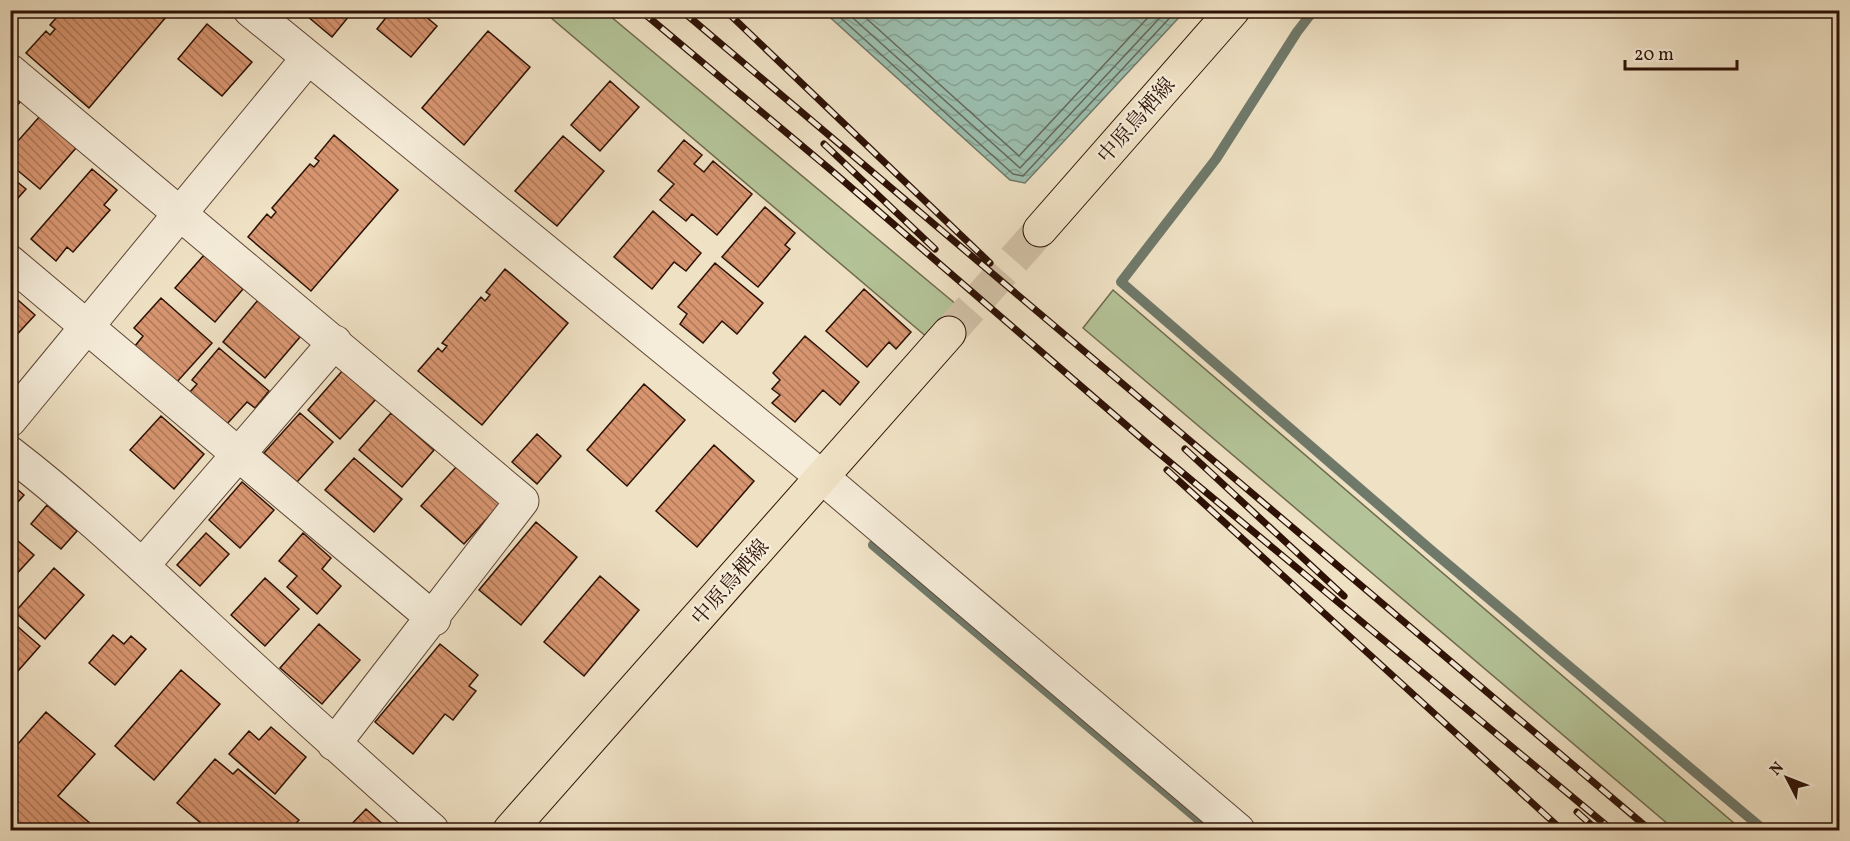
<svg xmlns="http://www.w3.org/2000/svg" width="1850" height="841" viewBox="0 0 1850 841" font-family="Vollkorn,'Noto Serif JP',serif">
<defs>
<pattern id="water-waves" width="16" height="10" patternUnits="userSpaceOnUse" patternTransform="scale(1.5)"><rect width="16" height="10" fill="#9bbeae"/><path d="M0 5q4-4 8 0t8 0" fill="none" stroke="#86a294"/></pattern>
<pattern id="building-back-hatch" width="6" height="6" patternUnits="userSpaceOnUse" patternTransform="scale(1.5)"><rect width="6" height="6" fill="#d79570"/><path d="M-1 5l2 2M0 0l6 6M5-1l2 2" fill="none" stroke="#af785a"/></pattern>
</defs>
<rect width="100%" height="100%" fill="#efe1c4"/>
<filter id="stains"><feTurbulence type="fractalNoise" baseFrequency=".00333" numOctaves="4"/><feColorMatrix values="0 0 0 0 .2 0 0 0 0 .09 0 0 0 0 .02 0 0 0 .5 -.17"/></filter>
<radialGradient id="worn" r=".72"><stop offset=".6" stop-color="#630" stop-opacity="0"/><stop offset="1" stop-color="#630" stop-opacity=".3"/></radialGradient>
<path fill="#b4c498" stroke="#706a4e" stroke-width="1.5" d="M 543,11 L 604,11 L 957,305 L 928,338 Z
M 1113,290 L 1742,830 L 1675,830 L 1083,328 Z"/>
<path fill="url(#water-waves)" stroke="#6f796a" stroke-width="1.5" d="M 823,11 L 1185,11 L 1025,183 L 1010,180 Z"/>
<g fill="none" stroke-linecap="round" stroke-linejoin="round">
<path stroke="#64685a" stroke-width="1.5" d="M 832,10 L 1013,174 L 1023,176 L 1177,10
M 844,10 L 1020,168 L 1167,10
M 857,10 L 1019,156 L 1155,10"/>
<path stroke="#6f796a" stroke-width="10" d="M 1314,10 L 1297,32 L 1216,159 L 1121,282 L 1431,550 L 1764,830
M 873,545 L 1211,830"/>
</g>
<path fill="url(#building-back-hatch)" stroke="#2d1105" stroke-width="1.5" d="M 63,10 L 172,10 L 89,108 L 26,53 L 46,31 L 50,35 L 55,29 L 50,25 Z
M 300,10 L 354,10 L 332,37 Z
M 392,10 L 418,10 L 437,26 L 411,57 L 377,29 Z
M 207,24 L 252,62 L 222,96 L 178,59 Z
M 488,31 L 530,67 L 464,145 L 422,108 Z
M 610,81 L 639,107 L 600,151 L 571,125 Z
M 10,94 L 20,102 L 10,113 Z
M 40,116 L 76,148 L 40,189 L 10,164 L 10,150 Z
M 334,135 L 398,190 L 311,291 L 248,237 L 267,214 L 271,218 L 276,212 L 272,208 L 310,164 L 314,167 L 319,161 L 315,158 Z
M 563,136 L 604,171 L 557,226 L 515,191 Z
M 684,140 L 702,155 L 694,164 L 704,172 L 713,161 L 752,194 L 717,235 L 692,214 L 686,221 L 660,200 L 674,184 L 658,171 Z
M 92,169 L 117,190 L 104,205 L 110,210 L 73,252 L 67,247 L 56,261 L 31,239 Z
M 10,176 L 26,189 L 10,207 Z
M 765,207 L 795,233 L 785,245 L 790,249 L 758,287 L 722,257 Z
M 653,211 L 701,253 L 686,271 L 674,262 L 652,289 L 614,257 Z
M 204,255 L 243,289 L 215,322 L 175,288 Z
M 715,263 L 763,303 L 737,334 L 722,321 L 703,343 L 680,324 L 687,314 L 678,307 Z
M 505,269 L 568,323 L 482,425 L 418,371 L 438,348 L 442,352 L 447,346 L 442,343 L 481,297 L 485,301 L 490,295 L 486,292 Z
M 864,289 L 911,332 L 896,349 L 889,342 L 867,367 L 826,331 Z
M 10,293 L 35,315 L 10,342 Z
M 161,298 L 212,343 L 176,383 L 135,346 L 143,336 L 134,328 Z
M 258,300 L 300,337 L 265,378 L 223,342 Z
M 805,336 L 859,382 L 840,405 L 823,390 L 795,422 L 772,403 L 780,395 L 772,389 L 780,380 L 773,373 Z
M 219,348 L 269,391 L 255,408 L 247,402 L 227,424 L 190,392 L 197,384 L 192,380 Z
M 343,370 L 376,399 L 340,439 L 308,410 Z
M 644,384 L 685,420 L 627,486 L 587,450 Z
M 300,413 L 333,442 L 297,482 L 264,453 Z
M 391,413 L 434,450 L 402,487 L 359,450 Z
M 161,416 L 204,454 L 174,489 L 130,450 Z
M 537,434 L 561,456 L 537,484 L 512,462 Z
M 714,445 L 754,481 L 697,547 L 656,511 Z
M 354,458 L 402,499 L 374,532 L 325,490 Z
M 457,466 L 500,504 L 464,544 L 421,506 Z
M 242,482 L 274,510 L 240,548 L 209,520 Z
M 10,483 L 24,495 L 10,511 Z
M 47,505 L 77,531 L 61,549 L 31,524 Z
M 536,522 L 577,557 L 521,625 L 479,590 Z
M 206,533 L 229,554 L 200,586 L 177,565 Z
M 303,533 L 331,558 L 322,569 L 341,586 L 317,614 L 287,587 L 297,576 L 279,561 Z
M 10,534 L 34,555 L 10,581 Z
M 54,568 L 84,595 L 45,639 L 15,612 Z
M 600,576 L 639,610 L 584,676 L 544,642 Z
M 265,578 L 299,609 L 265,646 L 231,615 Z
M 10,620 L 40,646 L 10,680 Z
M 319,624 L 360,660 L 322,704 L 280,668 Z
M 113,635 L 124,644 L 131,636 L 146,649 L 115,685 L 89,663 Z
M 440,644 L 478,675 L 469,686 L 476,691 L 453,720 L 445,714 L 413,754 L 375,722 Z
M 181,670 L 220,704 L 154,780 L 115,746 Z
M 46,712 L 95,754 L 58,796 L 98,830 L 10,830 L 10,753 Z
M 271,727 L 306,757 L 275,794 L 229,754 L 249,731 L 259,740 Z
M 215,759 L 233,774 L 238,769 L 299,820 L 290,830 L 209,830 L 177,803 Z
M 366,809 L 388,829 L 387,830 L 346,830 Z"/>
<g fill="none" stroke-linecap="round" stroke-linejoin="round">
<path stroke="#d2c2a7" stroke-width="33" stroke-dasharray="33 16" stroke-linecap="butt" d="M 949,333 L 1040,230"/>
<defs>
<path id="minor" d="M 250,10 L 822,477 L 1238,830
M 10,71 L 522,501 L 334,744
M 10,262 L 434,619
M 10,420 L 308,58
M 10,453 C 79,506 142,566 206,625 C 280,694 356,763 432,830
M 142,566 L 335,342"/>
<path id="major" d="M 1040,230 L 1233,10
M 510,830 L 949,333"/>
</defs>
<use href="#minor" stroke="#5e4535" stroke-width="35"/>
<use href="#major" stroke="#2d1105" stroke-width="35"/>
<use href="#minor" stroke="#f5ecd9" stroke-width="33"/>
<use href="#major" stroke="#efe1c4" stroke-width="33"/>
<defs>
<path id="rail" d="M 640,10 L 832,171 L 1148,444 L 1612,830
M 681,10 L 1650,830
M 725,10 L 990,263
M 824,144 L 935,249
M 1185,449 L 1344,596
M 1167,470 L 1562,830
M 1577,812 L 1597,830"/>
</defs>
<use href="#rail" stroke="#2d1105" stroke-width="7"/>
<use href="#rail" stroke="#f5ecd9" stroke-width="4.5" stroke-dasharray="14" stroke-linecap="butt"/>
</g>
<g text-anchor="middle" stroke-width="5" stroke-linejoin="round" paint-order="stroke">
<g font-size="21" fill="#2d1105" stroke="#f5ecd9">
<text transform="translate(1136 120) rotate(-49)" y="7">中原鳥栖線</text>
<text transform="translate(730 582) rotate(-49)" y="7">中原鳥栖線</text>
</g>
</g>
<rect width="1850" height="841" fill="none" stroke="#efe1c4" stroke-width="36"/>
<rect x="12" y="12" width="1826" height="817" fill="none" stroke="#2d1105" stroke-width="3"/>
<rect x="18" y="18" width="1814" height="805" fill="none" stroke="#2d1105" stroke-width="1.5"/>
<g transform="translate(1787 778) rotate(312)" stroke="#f5ecd9" stroke-width="4.5" paint-order="stroke">
<path d="M0-4.5L10 22L0 15L-10 22Z" fill="#2d1105"/>
<text y="-9" font-size="16" font-weight="bold" text-anchor="middle" fill="#2d1105">N</text>
</g>
<path d="M1625 60v9h112v-9" fill="none" stroke="#2d1105" stroke-width="3"/>
<text x="1634" y="60" font-size="18" fill="#2d1105" stroke="#f5ecd9" stroke-width="4.5" paint-order="stroke">20 m</text>
<rect width="100%" height="100%" filter="url(#stains)"/>
<rect width="100%" height="100%" fill="url(#worn)"/>
</svg>
